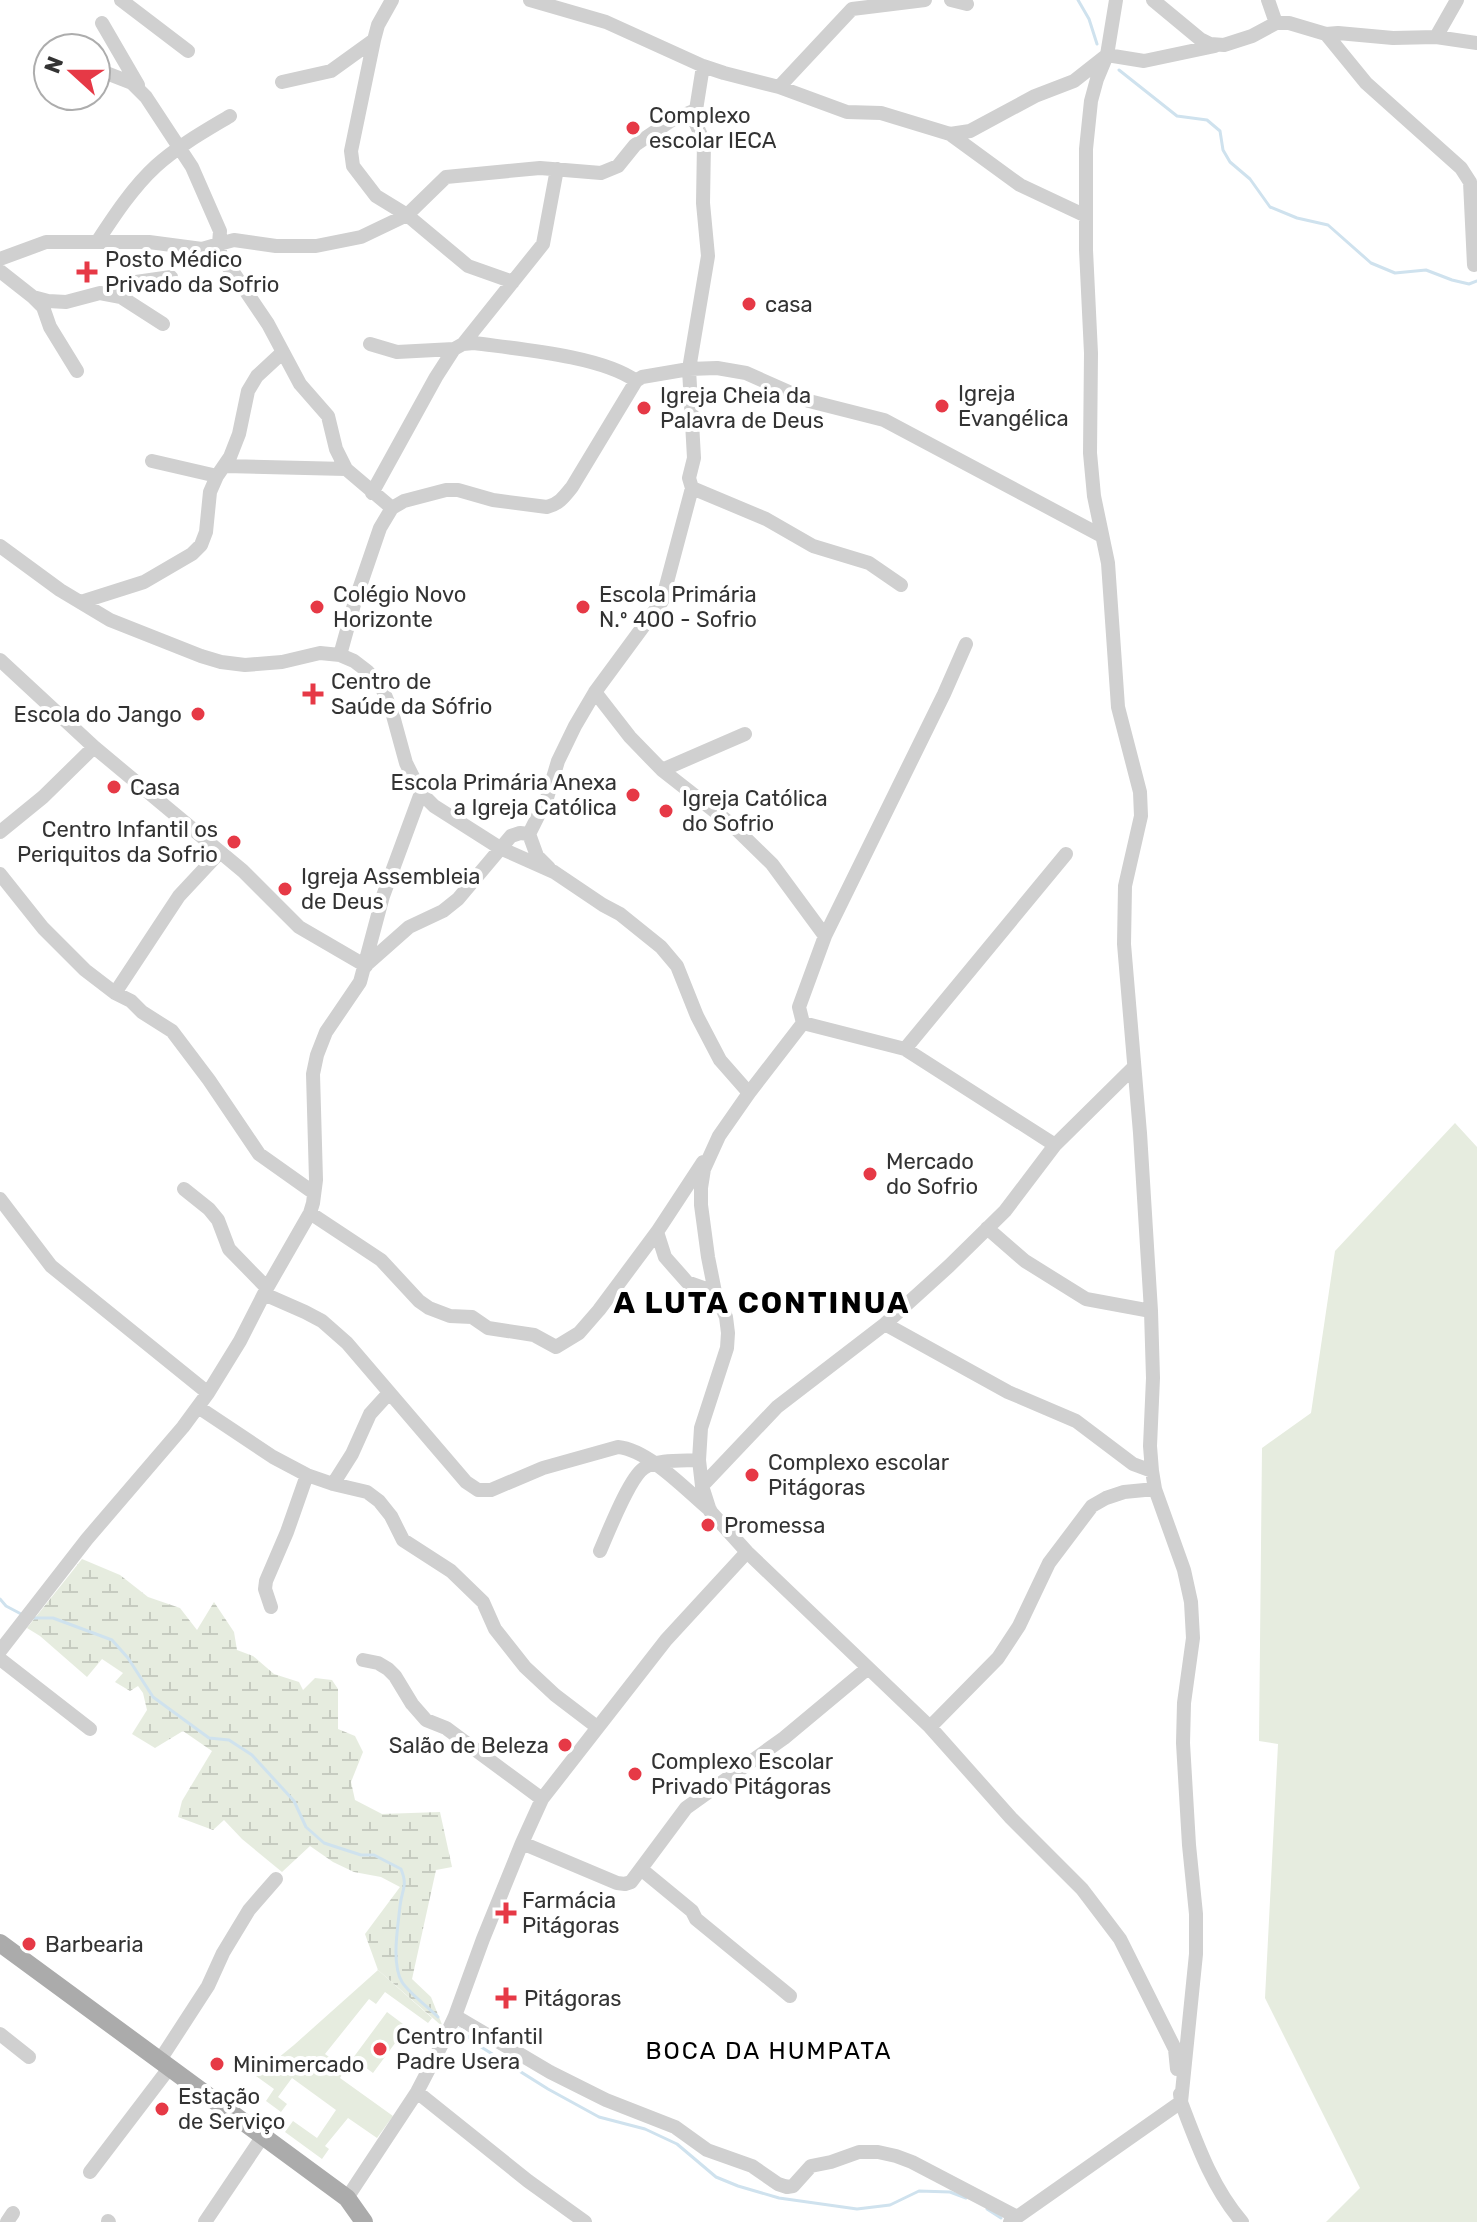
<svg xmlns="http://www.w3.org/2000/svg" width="1477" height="2222" viewBox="0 0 1477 2222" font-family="Rubik,sans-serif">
<defs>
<pattern id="wetland-marsh" width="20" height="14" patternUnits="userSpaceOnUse" patternTransform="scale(2)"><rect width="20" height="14" fill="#e6ecdf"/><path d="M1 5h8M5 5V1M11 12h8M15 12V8" fill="none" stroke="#c6cbc0"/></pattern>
</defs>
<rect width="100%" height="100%" fill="#fff"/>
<path fill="#e6ecdf" d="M 1455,1123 L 1477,1147 L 1477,2222 L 1326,2222 L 1360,2188 L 1265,1998 L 1278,1744 L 1259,1741 L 1262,1448 L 1311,1413 L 1335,1251 Z
M 378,1970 L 432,2018 L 428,2023 L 385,1992 L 376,2004 L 369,1999 L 325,2054 L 345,2069 L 340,2078 L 393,2116 L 377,2138 L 348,2118 L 325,2146 L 329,2149 L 322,2159 L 285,2132 L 293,2121 L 317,2138 L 336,2110 L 292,2078 L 278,2097 L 287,2104 L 281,2112 L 266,2101 L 274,2089 L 256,2076 L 294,2045 Z
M 387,2012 L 407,2027 L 373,2073 L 353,2058 Z"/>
<path fill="url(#wetland-marsh)" d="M 82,1559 L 120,1575 L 148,1597 L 180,1608 L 197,1630 L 214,1602 L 234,1632 L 237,1650 L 253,1656 L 274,1674 L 299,1682 L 303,1690 L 315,1678 L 332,1680 L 338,1689 L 338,1729 L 355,1736 L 363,1752 L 351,1782 L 355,1800 L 382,1814 L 440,1812 L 452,1867 L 436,1870 L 412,1979 L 431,1997 L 443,2027 L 378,1970 L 365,1934 L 400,1887 L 381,1877 L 354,1872 L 333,1862 L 310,1846 L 282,1872 L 242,1839 L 224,1820 L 213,1830 L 178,1817 L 182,1801 L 212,1751 L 183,1731 L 155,1748 L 132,1734 L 147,1710 L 143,1693 L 138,1686 L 130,1691 L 115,1682 L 123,1673 L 102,1659 L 87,1677 L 40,1636 L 27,1628 Z"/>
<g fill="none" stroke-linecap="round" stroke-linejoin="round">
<path stroke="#cfe2ee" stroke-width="3" d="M 1078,0 L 1089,19 L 1097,44
M 1119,70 L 1177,116 L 1207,120 L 1220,131 L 1223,150 L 1230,162 L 1250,179 L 1270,207 L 1297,218 L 1328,225 L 1371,263 L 1395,273 L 1426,270 L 1452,280 L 1469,284 L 1477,281
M 0,1599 L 6,1606 L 23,1615
M 31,1618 L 53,1618 L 112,1640 L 128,1658 L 153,1697 L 209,1738 L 229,1740 L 252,1755 L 294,1801 L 306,1827 L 324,1843 L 361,1855 L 374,1855 L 401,1869 C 408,1886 402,1889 400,1906 C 398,1926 391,1964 402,1982 C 409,1993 428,2007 438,2017
M 459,2029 L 478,2045 L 548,2089 L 599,2117 L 645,2129 L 677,2144 L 716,2177 L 738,2186 L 779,2198 L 857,2209 L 890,2205 L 919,2191 L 950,2192 L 966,2198
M 987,2209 L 1001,2218"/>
<path stroke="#d0d0d0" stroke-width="14" d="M 121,0 L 188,51
M 392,0 L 378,25 L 374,40 L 351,151 L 353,166 L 376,196 L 407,215 L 468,266 L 513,282
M 530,0 L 606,22 L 703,66 L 724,73 L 779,87 L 847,112 L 881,113 L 950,134 L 1020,185 L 1086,216
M 951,0 L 967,4
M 1153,0 L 1200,39 L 1210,44 L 1224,45 L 1252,36 L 1276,23 L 1289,23 L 1326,34 L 1366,83 L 1461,168 L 1470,182
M 1268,0 L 1276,23
M 102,23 L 138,85
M 1326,34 L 1338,33 L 1393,38 L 1436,37 L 1477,43
M 1436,37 L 1457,0
M 96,69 L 132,83 L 146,97 L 192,167 L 220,231 L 219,244 L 234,240 L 276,246 L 316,246 L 361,237 L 407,215 L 446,177 L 540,168 L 601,173 L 618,166 L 635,145 L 672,120 L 696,110
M 282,82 L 331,71 L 374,40
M 779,87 L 852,9 L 925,0
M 950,134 L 970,131 L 1035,96 L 1074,81 L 1107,55 L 1144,61 L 1215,46
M 1470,182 L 1474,265
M 97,242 C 114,216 133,187 156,166 C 178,146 205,131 230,116
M 0,259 L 46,242 L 149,242 L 202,249 L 219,244 L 221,258 L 235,275 L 268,324 L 300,384 L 328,416 L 336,449 L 346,469 L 392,508
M 0,271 L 33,297 L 43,307 L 50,327 L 77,371
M 33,297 L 48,301 L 66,302 L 100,293 L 121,297 L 163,324
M 121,297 L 136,282 L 171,277
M 370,344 L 397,352 L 454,349 L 463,344 L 474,343 C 518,349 602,356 636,381
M 463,344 L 543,244 L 557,169
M 152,461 L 217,476
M 225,466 L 346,469
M 692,488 L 766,519 L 813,546 L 869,563 L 901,585
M 372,493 L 436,377 L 454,349
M 0,546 L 60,590 L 110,620 L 201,656 L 221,662 L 245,665 L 282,662 L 320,653 L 340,655 L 354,661 L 367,671 L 382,688 L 392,712 L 406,763 L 421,793 L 434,806 L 500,848 L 554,872 L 603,905 L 620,914 L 661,947 L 677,966 L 697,1016 L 720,1060 L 749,1093
M 81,602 L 144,582 L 192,554 L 201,545 L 206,532 L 210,492 L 217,476 L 230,457 L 239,434 L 248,391 L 257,376 L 283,352
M 340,655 L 355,601 L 380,528 L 392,508 L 404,501 L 446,490 L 458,490 L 493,500 L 547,507 C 559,504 564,497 572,487 L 636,381 L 642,377 L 689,369 L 717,368 L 746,373 L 809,401 L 884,420 L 1102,536
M 0,660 L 94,747 L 243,871 L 299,927 L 366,966
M 595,692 L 630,737 L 662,770 L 731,824 L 772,864 L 825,936
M 662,770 L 745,734
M 0,832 L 43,797 L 94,747
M 549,868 L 537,856 L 529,834 L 547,798 L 558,761 L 575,726 L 595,692 L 662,601 L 692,488 L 689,478 L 694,458 L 689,369 L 708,256 L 703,203 L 704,142 L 696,124 L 696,110 L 703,66
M 0,874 L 43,928 L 85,970 L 115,993 L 131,1001 L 142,1012 L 172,1031 L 209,1080 L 259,1154 L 314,1193
M 366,965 L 409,927 L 443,911 L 458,899 L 511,836 L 520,833 L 529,834
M 115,993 L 179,896 L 220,852
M 803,1023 L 799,1007 L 825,936 L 944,694 L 966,644
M 905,1049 L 1066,854
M 1055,1145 L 905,1049 L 803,1023 L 749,1093 L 719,1136 L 704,1169 L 701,1188 L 701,1205 L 708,1257 L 715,1292 L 726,1317 L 728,1333 L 727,1348 L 701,1428 L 699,1460 L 702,1486 L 710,1511 L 747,1552 L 930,1727 L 1011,1818 L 1082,1889 L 1120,1939 L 1175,2049 L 1177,2069
M 184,1189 L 209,1209 L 218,1220 L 229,1249 L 267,1288
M 0,1199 L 51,1266 L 208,1393
M 310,1213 L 381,1260 L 419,1301 L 429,1308 L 450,1316 L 472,1317 L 488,1328 L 534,1335 L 556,1347 L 579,1333 L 599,1310 L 657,1232 L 703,1162
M 987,1228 L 1025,1261 L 1086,1299 L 1151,1311
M 657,1232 L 665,1257 L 687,1282 L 715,1292
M 264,1294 L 305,1312 L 322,1321 L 347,1343 L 466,1482 L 478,1490 L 491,1490 L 543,1468 L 618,1447 C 649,1450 686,1490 710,1510
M 885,1324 L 1008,1392 L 1076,1421 L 1133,1464 L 1152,1471
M 198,1407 L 273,1457 L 307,1475 L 333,1484 L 367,1492 L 379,1501 L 391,1516 L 403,1540 L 451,1571 L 483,1602 L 495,1629 L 525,1667 L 555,1695 L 597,1727
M 333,1484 L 352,1454 L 370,1414 L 389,1393
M 702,1486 L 777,1407 L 885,1324 L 949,1266 L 1005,1211 L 1055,1145 L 1134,1067
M 600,1551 C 608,1533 629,1478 644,1468 C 657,1459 683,1461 699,1460
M 271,1607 L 265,1589 L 266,1581 L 287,1532 L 307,1475
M 0,1651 L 87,1539 L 183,1427 L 208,1393 L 240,1341 L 267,1288 L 310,1213 L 313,1203 L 316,1180 L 313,1074 L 317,1055 L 326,1032 L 360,982 L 383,896 L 421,793
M 0,1659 L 90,1729
M 363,1660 L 378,1663 L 388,1669 L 395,1676 L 412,1704 L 426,1720 L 446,1728 L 542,1799
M 930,1727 L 998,1658 L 1019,1626 L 1049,1563 L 1092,1506 L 1106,1498 L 1124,1492 L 1155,1489
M 522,1843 L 617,1883 L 625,1884 L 631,1882 L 686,1808 L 784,1738 L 868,1668
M 641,1869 L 692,1911 L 696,1919 L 790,1996
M 455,2016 L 550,2072 L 606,2100 L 675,2127 L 707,2150 L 752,2166 L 778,2184 L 787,2187 L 793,2186 L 811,2166 L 831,2162 L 859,2152 L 878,2152 L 896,2156 L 912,2162 L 1017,2217
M 0,2034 L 29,2057
M 160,2060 L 208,1986 L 223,1953 L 249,1910 L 276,1879
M 417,2092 L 528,2181 L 585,2222
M 1180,2094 L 1181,2102 C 1197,2144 1212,2187 1242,2222
M 90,2172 L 170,2067
M 347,2198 L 417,2092 L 442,2044 L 455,2016 L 483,1939 L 522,1843 L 542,1799 L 666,1640 L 747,1552
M 108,2221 L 109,2222
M 7,2222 L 13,2213
M 205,2222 L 263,2136
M 1010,2222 L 1181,2102 L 1196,1954 L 1196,1914 L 1189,1845 L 1183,1743 L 1184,1703 L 1193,1638 L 1191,1602 L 1184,1570 L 1155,1489 L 1152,1471 L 1150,1446 L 1153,1378 L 1151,1311 L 1140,1133 L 1124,944 L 1125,886 L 1141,816 L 1140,792 L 1118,707 L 1108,563 L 1094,496 L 1090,453 L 1091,353 L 1086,250 L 1086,149 L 1091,101 L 1097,79 L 1107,55 L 1116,0"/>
<path stroke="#ababab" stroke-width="18" d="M 0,1943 L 347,2198 L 364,2222"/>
</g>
<g fill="#e63946" stroke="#fff" stroke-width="3">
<circle cx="633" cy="128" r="8"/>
<path d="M83 260h8v8h8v8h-8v8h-8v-8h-8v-8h8z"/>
<circle cx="749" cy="304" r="8"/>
<circle cx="942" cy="406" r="8"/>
<circle cx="644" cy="408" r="8"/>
<circle cx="317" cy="607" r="8"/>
<circle cx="583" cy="607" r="8"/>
<path d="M309 682h8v8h8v8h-8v8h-8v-8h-8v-8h8z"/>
<circle cx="198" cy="714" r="8"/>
<circle cx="114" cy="787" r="8"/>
<circle cx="633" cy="795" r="8"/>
<circle cx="666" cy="811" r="8"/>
<circle cx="234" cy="842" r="8"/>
<circle cx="285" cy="889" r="8"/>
<circle cx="870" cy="1174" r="8"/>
<circle cx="752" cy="1475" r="8"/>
<circle cx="708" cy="1525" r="8"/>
<circle cx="565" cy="1745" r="8"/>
<circle cx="635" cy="1774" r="8"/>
<path d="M502 1901h8v8h8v8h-8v8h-8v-8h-8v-8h8z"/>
<circle cx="29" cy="1944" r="8"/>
<path d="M502 1986h8v8h8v8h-8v8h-8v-8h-8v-8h8z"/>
<circle cx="380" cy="2049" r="8"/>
<circle cx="217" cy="2064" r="8"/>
<circle cx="162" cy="2109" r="8"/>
</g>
<g text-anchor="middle" stroke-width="8" stroke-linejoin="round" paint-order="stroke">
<g font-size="22" fill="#333" stroke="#fff" text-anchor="start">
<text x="649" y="123">Complexo<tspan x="649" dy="25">escolar IECA</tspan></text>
<text x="105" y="267">Posto Médico<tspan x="105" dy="25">Privado da Sofrio</tspan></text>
<text x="765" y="312">casa</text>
<text x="958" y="401">Igreja<tspan x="958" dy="25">Evangélica</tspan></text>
<text x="660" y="403">Igreja Cheia da<tspan x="660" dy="25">Palavra de Deus</tspan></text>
<text x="333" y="602">Colégio Novo<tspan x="333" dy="25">Horizonte</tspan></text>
<text x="599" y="602">Escola Primária<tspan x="599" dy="25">N.º 400 - Sofrio</tspan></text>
<text x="331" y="689">Centro de<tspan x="331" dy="25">Saúde da Sófrio</tspan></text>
<text x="182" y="722" text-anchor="end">Escola do Jango</text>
<text x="617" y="790" text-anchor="end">Escola Primária Anexa<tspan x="617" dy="25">a Igreja Católica</tspan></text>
<text x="130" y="795">Casa</text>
<text x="682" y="806">Igreja Católica<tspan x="682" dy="25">do Sofrio</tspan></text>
<text x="218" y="837" text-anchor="end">Centro Infantil os<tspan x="218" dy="25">Periquitos da Sofrio</tspan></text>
<text x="301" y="884">Igreja Assembleia<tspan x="301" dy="25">de Deus</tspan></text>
<text x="886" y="1169">Mercado<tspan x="886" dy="25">do Sofrio</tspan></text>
<text x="768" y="1470">Complexo escolar<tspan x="768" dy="25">Pitágoras</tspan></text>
<text x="724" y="1533">Promessa</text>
<text x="549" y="1753" text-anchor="end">Salão de Beleza</text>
<text x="651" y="1769">Complexo Escolar<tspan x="651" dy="25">Privado Pitágoras</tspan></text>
<text x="522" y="1908">Farmácia<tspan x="522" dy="25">Pitágoras</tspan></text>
<text x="45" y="1952">Barbearia</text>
<text x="524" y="2006">Pitágoras</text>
<text x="396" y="2044">Centro Infantil<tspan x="396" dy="25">Padre Usera</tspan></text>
<text x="233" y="2072">Minimercado</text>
<text x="178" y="2104">Estação<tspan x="178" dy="25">de Serviço</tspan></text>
</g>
<g font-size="24" letter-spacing="2" fill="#000" stroke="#fff">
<text x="769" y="2059">BOCA DA HUMPATA</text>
</g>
<g font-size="30" font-weight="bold" letter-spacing="2" fill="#000" stroke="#fff">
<text x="762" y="1313">A LUTA CONTINUA</text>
</g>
</g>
<g transform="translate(72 72) rotate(291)"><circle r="38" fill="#ffffff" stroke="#adadad" stroke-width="2"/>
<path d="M0-6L14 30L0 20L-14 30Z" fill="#e63946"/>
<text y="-12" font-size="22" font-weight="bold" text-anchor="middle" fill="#333333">N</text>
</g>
</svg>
